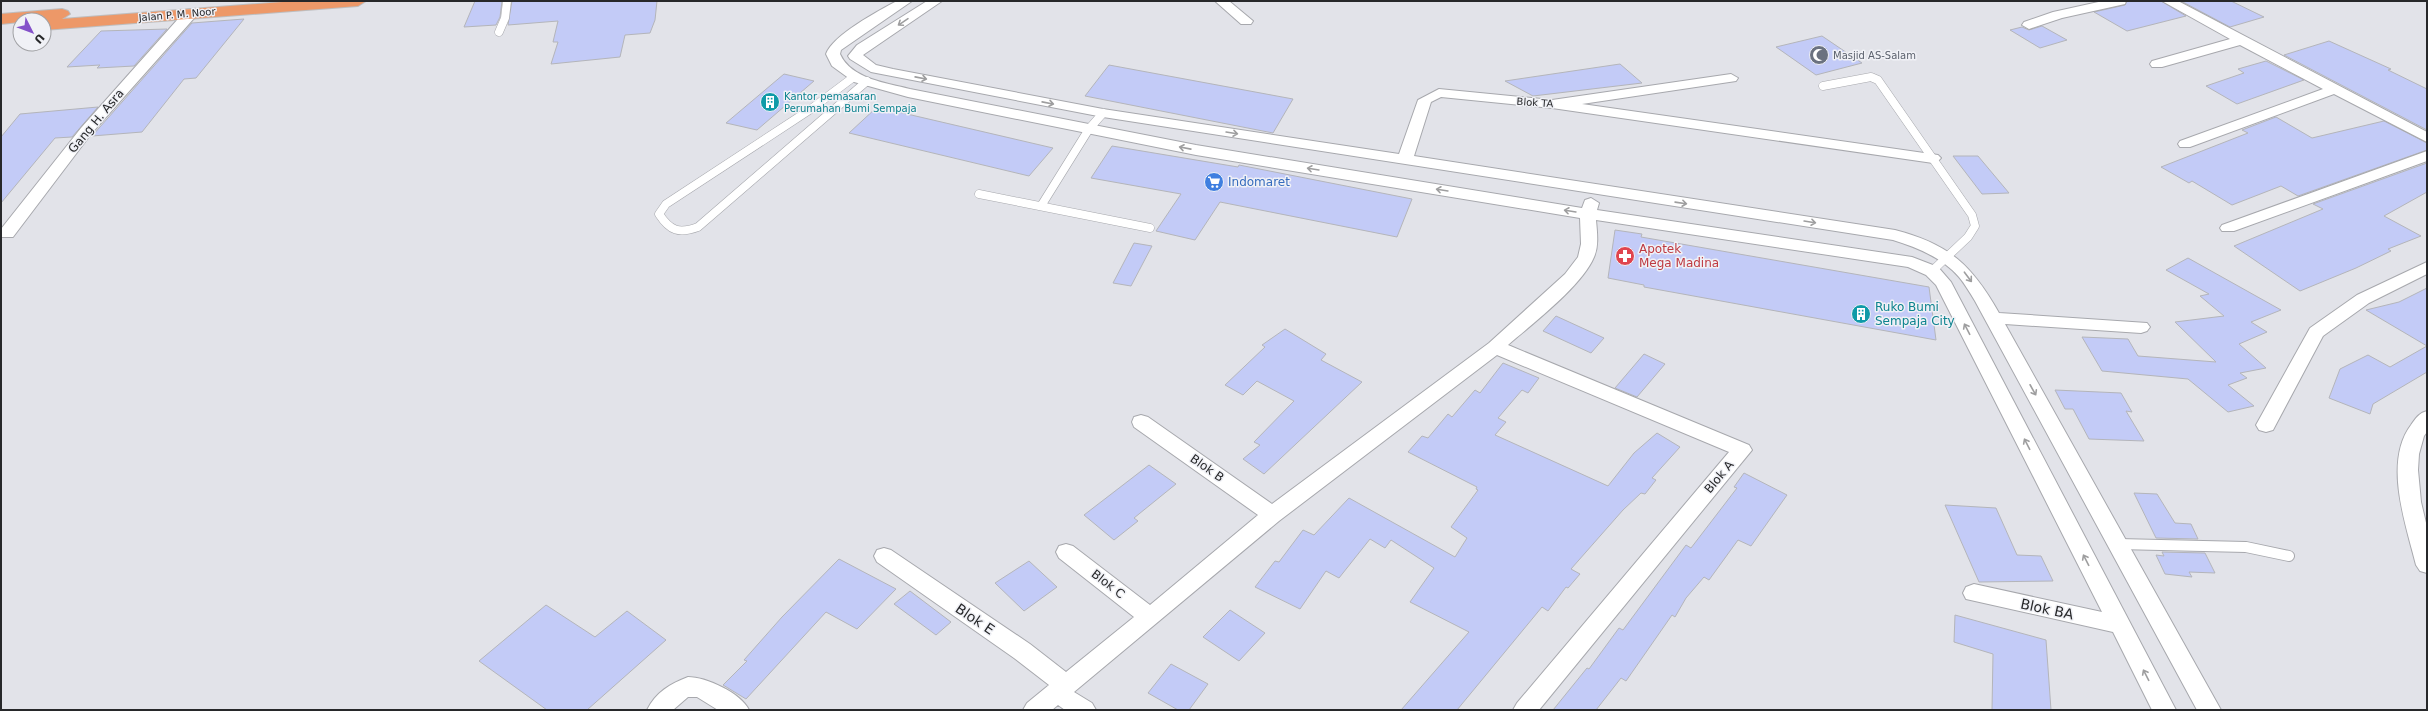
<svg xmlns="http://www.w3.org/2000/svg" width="2428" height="711" viewBox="0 0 2428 711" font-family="'DejaVu Sans',sans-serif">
<rect width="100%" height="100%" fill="#e2e3e9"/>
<path fill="#c3cbf7" stroke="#b4b5ba" d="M 475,1 L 502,1 L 500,17 L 496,25 L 464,27 Z
M 512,1 L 657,1 L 655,20 L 650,33 L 625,35 L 620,57 L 551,64 L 558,42 L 553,42 L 558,21 L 508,25 Z
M 2127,1 L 2161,1 L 2186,16 L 2127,31 L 2094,12 L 2125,5 Z
M 2181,1 L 2231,1 L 2264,17 L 2230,27 Z
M 244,19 L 196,78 L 184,79 L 142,132 L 92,136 L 192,23 Z
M 2042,26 L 2067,40 L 2040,48 L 2010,30 L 2022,27 L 2029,30 Z
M 167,29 L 134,66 L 97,68 L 100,65 L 67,67 L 101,31 Z
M 1822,36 L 1862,63 L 1816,75 L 1776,47 Z
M 2329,41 L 2391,69 L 2388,70 L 2427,89 L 2427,130 L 2284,55 Z
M 2266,61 L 2304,80 L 2237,104 L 2206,86 L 2244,73 L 2238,69 Z
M 1620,64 L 1642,83 L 1533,96 L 1505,81 Z
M 1109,65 L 1293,99 L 1273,133 L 1085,96 Z
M 784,74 L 814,81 L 757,130 L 726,123 Z
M 98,107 L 72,137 L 55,138 L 1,203 L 1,137 L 20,114 Z
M 877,107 L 1053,148 L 1029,176 L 849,133 Z
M 2276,117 L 2312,138 L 2384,121 L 2427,143 L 2427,150 L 2298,196 L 2281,186 L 2232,205 L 2192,181 L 2189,183 L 2161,167 L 2248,133 L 2242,130 Z
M 1112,146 L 1238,167 L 1239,165 L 1412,199 L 1397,237 L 1220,202 L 1195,240 L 1156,231 L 1181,194 L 1091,178 Z
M 1953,156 L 1978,156 L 2009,193 L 1982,194 Z
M 2427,163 L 2427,192 L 2384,216 L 2421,236 L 2388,249 L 2391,251 L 2356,268 L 2300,291 L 2234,246 L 2323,209 L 2313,204 Z
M 1615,230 L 1642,234 L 1641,237 L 1929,287 L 1936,340 L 1644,287 L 1644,285 L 1608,278 Z
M 1134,243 L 1152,246 L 1131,286 L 1113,283 Z
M 2188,258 L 2281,310 L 2251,322 L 2267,332 L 2239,344 L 2266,368 L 2240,373 L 2247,378 L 2228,385 L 2254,406 L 2228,412 L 2188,379 L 2102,371 L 2082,337 L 2128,339 L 2138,356 L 2216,362 L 2175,322 L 2224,316 L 2200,296 L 2209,294 L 2166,270 Z
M 2427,288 L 2427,372 L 2373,404 L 2370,414 L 2329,398 L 2340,369 L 2368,355 L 2390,367 L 2427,346 L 2366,310 L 2399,302 Z
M 1556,316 L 1604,338 L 1591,353 L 1543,331 Z
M 1285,329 L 1326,354 L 1321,360 L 1362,382 L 1264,474 L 1243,459 L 1260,445 L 1254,442 L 1294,401 L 1257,381 L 1243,395 L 1225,385 L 1265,347 L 1262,345 Z
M 1644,354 L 1665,364 L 1637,397 L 1615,388 Z
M 1503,363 L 1539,378 L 1528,393 L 1522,390 L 1498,418 L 1506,422 L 1495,435 L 1608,486 L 1634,453 L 1657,433 L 1680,447 L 1652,478 L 1656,480 L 1645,494 L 1641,493 L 1623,510 L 1571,569 L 1580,574 L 1568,588 L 1566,587 L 1548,611 L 1542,607 L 1457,710 L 1401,710 L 1469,632 L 1410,602 L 1434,568 L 1391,540 L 1385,548 L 1370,539 L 1339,578 L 1326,571 L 1300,609 L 1255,587 L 1275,561 L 1279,562 L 1303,530 L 1314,535 L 1349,498 L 1455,557 L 1467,538 L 1451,527 L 1478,490 L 1476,489 L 1477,487 L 1408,452 L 1422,436 L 1428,438 L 1448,414 L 1452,417 L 1475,390 L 1480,393 Z
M 2055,390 L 2121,393 L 2132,412 L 2126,411 L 2144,441 L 2089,439 L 2073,409 L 2065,409 Z
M 1149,465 L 1176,484 L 1134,518 L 1138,521 L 1114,540 L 1084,515 Z
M 1744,473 L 1787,495 L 1751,546 L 1738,540 L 1709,580 L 1704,577 L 1686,598 L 1675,617 L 1672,615 L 1626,681 L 1621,678 L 1596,710 L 1553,710 L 1587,668 L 1589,669 L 1619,628 L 1623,630 L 1686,545 L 1691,548 L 1737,488 L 1734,487 Z
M 2134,493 L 2157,494 L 2175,523 L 2191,524 L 2198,539 L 2156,538 Z
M 1945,505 L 1996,508 L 2017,555 L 2041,556 L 2053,581 L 1979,582 Z
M 2162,552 L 2205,553 L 2215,573 L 2189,572 L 2192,577 L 2165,574 L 2156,555 L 2164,556 Z
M 839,559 L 896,589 L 857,629 L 826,612 L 746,699 L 723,685 L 747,661 L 744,660 L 782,617 Z
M 1029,561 L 1057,587 L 1024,611 L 995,583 Z
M 910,591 L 951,622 L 936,635 L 894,604 Z
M 546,605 L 595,637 L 627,611 L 666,640 L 587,710 L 547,710 L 479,661 Z
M 1230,610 L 1265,633 L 1239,661 L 1203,637 Z
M 1955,615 L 2046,640 L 2051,710 L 1992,710 L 1993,654 L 1954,642 Z
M 1171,664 L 1208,684 L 1189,710 L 1178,710 L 1148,693 Z"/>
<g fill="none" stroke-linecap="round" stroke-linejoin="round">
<defs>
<path id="lane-far1" d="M 499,32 L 505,18 L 507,1
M 855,76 L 811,109 L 666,204 L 659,214 C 670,231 679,234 698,227 L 867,81
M 1823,86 L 1871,77 L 1878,80 L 1972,215 L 1975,226 L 1968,237 L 1932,271
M 979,194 L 1150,228
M 1041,206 L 1089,129 L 1103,113"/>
<path id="lane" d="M 2118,544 L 2246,547 L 2289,556"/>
<path id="street" d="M 897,1 L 912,1 L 841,50 L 840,54 C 851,79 887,83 910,89 L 1196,145 L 1582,208 L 1585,200 L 1591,198 L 1599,203 L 1597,210 L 1912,257 L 1938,267 L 1951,282 L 2176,710 L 2152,710 L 2113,632 L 1966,599 L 1963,593 L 1966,587 L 1974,584 L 2102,612 L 1936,285 L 1926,275 L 1908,267 L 1596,220 C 1597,232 1599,246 1594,257 C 1582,286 1532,324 1508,345 L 1749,445 L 1752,450 L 1539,710 L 1513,710 L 1517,703 L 1729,452 L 1497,355 L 1279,521 L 1074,692 L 1092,703 L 1096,710 L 1065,710 L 1058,705 L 1052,710 L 1023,710 L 1027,703 L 1049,685 L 1014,658 L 877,562 L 874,556 L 877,550 L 884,548 L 891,550 L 1030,644 L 1066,672 L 1134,617 L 1059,558 L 1056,552 L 1059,546 L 1066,544 L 1073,546 L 1150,605 L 1258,515 L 1134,427 L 1132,422 L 1134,417 L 1141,415 L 1148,417 L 1272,504 L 1489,343 L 1565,274 L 1578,257 L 1581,244 L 1580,218 L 1196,155 L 908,97 L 854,82 L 832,66 L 826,54 C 833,35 878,11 897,1 Z
M 927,1 L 942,1 L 863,55 L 876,65 L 893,69 L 1103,109 L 1399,154 L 1418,100 L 1439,89 L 1552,100 L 1731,74 L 1738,78 L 1736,81 L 1582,104 L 1938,155 L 1941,158 L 1938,161 L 1933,163 L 1552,108 L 1441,97 L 1431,102 L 1414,156 L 1895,230 C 1949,244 1972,265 1999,313 L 2147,323 L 2150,327 L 2147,331 L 2141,333 L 2005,324 L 2221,710 L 2197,710 L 1975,301 C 1970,293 1965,284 1959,277 C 1943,258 1916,247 1893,240 L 1103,117 L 871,72 L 850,59 L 848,56 L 857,45 Z
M 1215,1 L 1229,1 L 1253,21 L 1251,24 L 1241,24 Z
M 2103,1 L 2126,1 L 2125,4 L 2062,18 L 2029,29 L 2022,25 L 2024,22 L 2053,12 Z
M 2162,1 L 2178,1 L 2427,132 L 2427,142 L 2334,94 L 2190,147 L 2180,147 L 2178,144 L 2180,141 L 2323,89 L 2240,45 L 2162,67 L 2152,67 L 2150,64 L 2152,61 L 2230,39 Z
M 191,9 L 198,13 L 196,16 L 91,134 L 13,237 L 1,237 L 1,229 L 81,128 L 186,10 Z
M 2427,151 L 2427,161 L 2234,231 L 2222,231 L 2220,228 L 2222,225 Z
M 2427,262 L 2427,274 L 2369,303 L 2323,336 L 2273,430 L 2266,432 L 2259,430 L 2256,425 L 2310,328 L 2357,295 Z
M 2427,411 L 2427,432 L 2424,436 L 2419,454 L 2418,470 L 2421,502 L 2427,527 L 2427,573 L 2420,571 L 2416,565 C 2406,525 2383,462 2411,425 C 2416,418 2419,413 2427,411 Z
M 688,677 C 706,677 741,693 749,710 L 718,710 L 697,697 L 688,697 L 673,710 L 647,710 C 656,692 670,684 688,677 Z"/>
<path id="highway" d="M 296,1 L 366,1 L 358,6 L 44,30 L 44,20 L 20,20 L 20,22 L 1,24 L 1,14 L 62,9 L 68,11 L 70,14 L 62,19 Z"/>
</defs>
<use href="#lane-far1" stroke="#a7a8ad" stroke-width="9"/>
<use href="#lane" stroke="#a7a8ad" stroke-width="12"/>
<use href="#street" stroke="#a7a8ad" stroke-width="2"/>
<use href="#highway" stroke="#bebebf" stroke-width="2"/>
<use href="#lane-far1" stroke="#fff" stroke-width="8"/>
<use href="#lane" stroke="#fff" stroke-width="10"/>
<use href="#street" fill="#fff" fill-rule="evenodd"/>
<use href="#highway" fill="#ed9868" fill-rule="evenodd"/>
</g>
<defs><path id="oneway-shaft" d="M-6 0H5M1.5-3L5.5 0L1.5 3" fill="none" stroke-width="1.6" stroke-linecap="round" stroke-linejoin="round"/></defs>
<g stroke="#9e9e9f">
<use href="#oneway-shaft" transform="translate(903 22) rotate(146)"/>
<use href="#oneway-shaft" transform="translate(921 78) rotate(11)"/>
<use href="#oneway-shaft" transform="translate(1048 103) rotate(11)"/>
<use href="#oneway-shaft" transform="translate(1232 133) rotate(9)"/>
<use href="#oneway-shaft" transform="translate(1185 148) rotate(-169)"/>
<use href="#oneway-shaft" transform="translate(1313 169) rotate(-171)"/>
<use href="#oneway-shaft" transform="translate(1442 190) rotate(-171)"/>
<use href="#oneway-shaft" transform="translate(1681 203) rotate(8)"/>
<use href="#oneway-shaft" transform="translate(1570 211) rotate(-171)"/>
<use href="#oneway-shaft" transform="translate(1810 222) rotate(9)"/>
<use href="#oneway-shaft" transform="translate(1968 277) rotate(53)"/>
<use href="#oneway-shaft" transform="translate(1967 329) rotate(-117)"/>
<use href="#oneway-shaft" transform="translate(2033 390) rotate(61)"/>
<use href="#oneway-shaft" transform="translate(2027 444) rotate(-117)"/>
<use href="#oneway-shaft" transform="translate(2086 560) rotate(-117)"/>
<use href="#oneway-shaft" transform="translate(2146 675) rotate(-117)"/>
</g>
<defs>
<symbol id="mosque-disc" viewBox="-11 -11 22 22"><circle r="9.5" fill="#6b7280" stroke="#f0f1f6"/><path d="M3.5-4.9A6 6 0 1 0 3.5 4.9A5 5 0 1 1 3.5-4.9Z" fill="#fff"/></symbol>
<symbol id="building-disc" viewBox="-11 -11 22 22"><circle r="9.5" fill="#0f9aa8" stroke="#f0f1f6"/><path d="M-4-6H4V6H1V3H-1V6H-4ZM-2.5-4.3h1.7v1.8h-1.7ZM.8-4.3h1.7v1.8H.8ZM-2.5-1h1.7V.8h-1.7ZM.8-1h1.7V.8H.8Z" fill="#fff"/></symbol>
<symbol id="supermarket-disc" viewBox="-11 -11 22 22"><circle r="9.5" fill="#3f7fe0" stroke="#f0f1f6"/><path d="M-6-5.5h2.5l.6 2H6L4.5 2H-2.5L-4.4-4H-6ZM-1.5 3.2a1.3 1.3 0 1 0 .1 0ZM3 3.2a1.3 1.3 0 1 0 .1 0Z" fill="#fff"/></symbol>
<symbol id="pharmacy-disc" viewBox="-11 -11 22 22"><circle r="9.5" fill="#e0444e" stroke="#f0f1f6"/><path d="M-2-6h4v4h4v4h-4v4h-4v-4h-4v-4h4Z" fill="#fff"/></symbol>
</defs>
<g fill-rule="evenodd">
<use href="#mosque-disc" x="1808" y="44" width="22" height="22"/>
<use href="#building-disc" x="759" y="91" width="22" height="22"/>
<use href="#supermarket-disc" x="1203" y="171" width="22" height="22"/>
<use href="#pharmacy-disc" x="1614" y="245" width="22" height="22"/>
<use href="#building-disc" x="1850" y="303" width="22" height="22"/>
</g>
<g text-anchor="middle" stroke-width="3" stroke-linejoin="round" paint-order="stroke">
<g font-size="10" fill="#27282a" stroke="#f0f1f6">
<text transform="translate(177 14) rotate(-5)" y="4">Jalan P. M. Noor</text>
<text transform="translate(1535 102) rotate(4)" y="4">Blok TA</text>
</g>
<g font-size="10" fill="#5b616d" stroke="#f0f1f6" text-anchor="start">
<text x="1833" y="59">Masjid AS-Salam</text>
</g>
<g font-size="10" fill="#0d838f" stroke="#f0f1f6" text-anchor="start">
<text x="784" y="100">Kantor pemasaran<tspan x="784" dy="12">Perumahan Bumi Sempaja</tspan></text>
</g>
<g font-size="12" fill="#27282a" stroke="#f0f1f6">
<text transform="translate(96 121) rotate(-50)" y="4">Gang H. Asra</text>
<text transform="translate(1207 468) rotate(35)" y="4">Blok B</text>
<text transform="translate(1719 477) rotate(-50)" y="4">Blok A</text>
<text transform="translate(1108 584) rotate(38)" y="4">Blok C</text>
</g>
<g font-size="12" fill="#366cbe" stroke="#f0f1f6" text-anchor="start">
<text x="1228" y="186">Indomaret</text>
</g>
<g font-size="12" fill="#be3a42" stroke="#f0f1f6" text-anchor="start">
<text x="1639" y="253">Apotek<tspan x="1639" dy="14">Mega Madina</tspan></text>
</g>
<g font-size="12" fill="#0d838f" stroke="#f0f1f6" text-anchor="start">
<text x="1875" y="311">Ruko Bumi<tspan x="1875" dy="14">Sempaja City</tspan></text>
</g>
<g font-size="14" fill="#27282a" stroke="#f0f1f6">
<text transform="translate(2047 609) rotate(12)" y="5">Blok BA</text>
<text transform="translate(975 619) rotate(34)" y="5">Blok E</text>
</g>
</g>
<rect width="2428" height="711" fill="none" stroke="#27282a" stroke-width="4"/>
<g transform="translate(32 32) rotate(132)"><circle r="19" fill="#f0f1f6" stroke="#a0a1a4"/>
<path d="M0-3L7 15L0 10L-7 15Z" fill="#8451c9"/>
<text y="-6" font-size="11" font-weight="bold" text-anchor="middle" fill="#27282a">U</text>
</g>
</svg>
